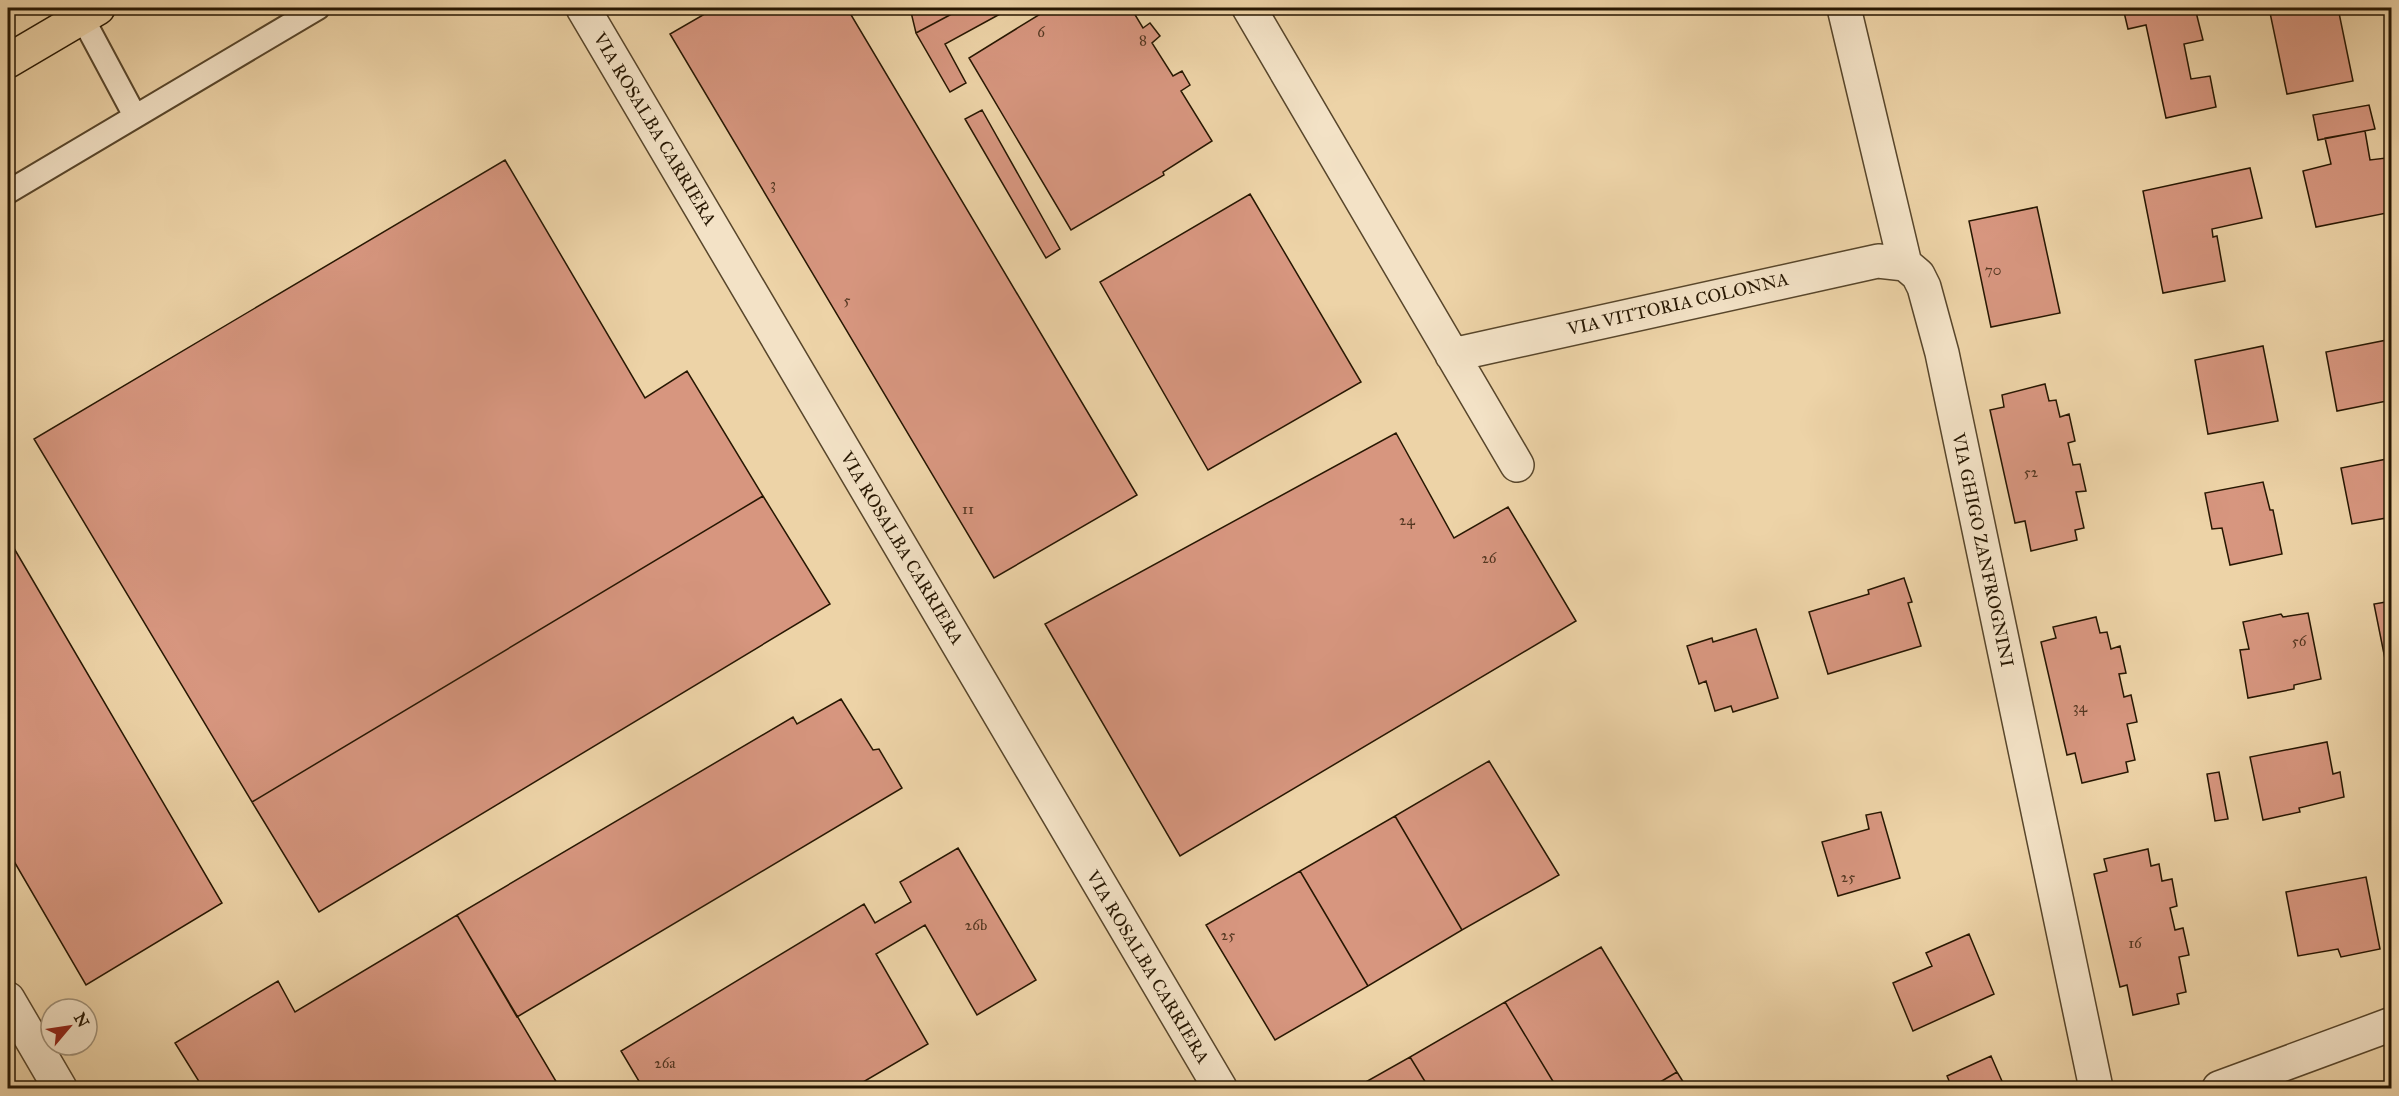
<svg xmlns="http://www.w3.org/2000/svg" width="2399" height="1096" viewBox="0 0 2399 1096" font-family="'IM FELL Great Primer',serif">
<rect width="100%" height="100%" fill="#edd3a7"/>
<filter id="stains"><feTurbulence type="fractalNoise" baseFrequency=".00333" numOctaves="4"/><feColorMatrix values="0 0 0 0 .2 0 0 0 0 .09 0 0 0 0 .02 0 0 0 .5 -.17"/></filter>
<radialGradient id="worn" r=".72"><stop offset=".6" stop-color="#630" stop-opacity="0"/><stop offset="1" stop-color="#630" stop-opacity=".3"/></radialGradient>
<path fill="#d7967f" stroke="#271702" stroke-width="1.5" d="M 715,8 L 847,8 L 1137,495 L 994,578 L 670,34 Z
M 910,8 L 963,8 L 916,33 Z
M 963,8 L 1011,8 L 945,44 L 966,83 L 950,92 L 916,33 Z
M 1050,8 L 1131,8 L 1143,28 L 1150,23 L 1160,36 L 1152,43 L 1173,76 L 1182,71 L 1190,85 L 1181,91 L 1212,141 L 1163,172 L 1164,175 L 1071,230 L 969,58 Z
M 2123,8 L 2195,8 L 2203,40 L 2184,44 L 2191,79 L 2210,76 L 2216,107 L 2166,118 L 2146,25 L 2128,29 Z
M 2269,8 L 2338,8 L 2353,81 L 2287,94 Z
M 2369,105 L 2375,129 L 2318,140 L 2313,115 Z
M 982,110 L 1060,249 L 1046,258 L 965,119 Z
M 2365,131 L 2370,160 L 2386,158 L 2392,186 L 2392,212 L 2316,227 L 2303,171 L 2331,164 L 2325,138 Z
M 505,160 L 645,398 L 687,371 L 763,496 L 252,802 L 34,439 Z
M 2250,168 L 2262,218 L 2212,229 L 2213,237 L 2217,236 L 2225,281 L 2163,293 L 2143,191 Z
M 1250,194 L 1361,382 L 1208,470 L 1100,282 Z
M 2037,207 L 2060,313 L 1991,327 L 1969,221 Z
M 2392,339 L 2392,363 L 2385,365 L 2392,400 L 2337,411 L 2326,352 Z
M 2263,346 L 2278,421 L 2208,434 L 2195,360 Z
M 2045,384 L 2049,401 L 2056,400 L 2060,417 L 2069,414 L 2075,441 L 2068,443 L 2073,465 L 2080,464 L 2086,491 L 2076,492 L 2084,528 L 2075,530 L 2077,540 L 2031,551 L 2025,521 L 2015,523 L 1990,410 L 2004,407 L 2002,395 Z
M 1396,433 L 1454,538 L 1508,507 L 1576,621 L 1180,856 L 1045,624 Z
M 2392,458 L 2392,517 L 2352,524 L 2341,468 Z
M 2263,482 L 2270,510 L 2273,510 L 2282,554 L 2230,565 L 2222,528 L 2212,529 L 2205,493 Z
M 763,496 L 830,604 L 319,912 L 252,802 Z
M 8,538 L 222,903 L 86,985 L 8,851 Z
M 1904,578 L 1912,602 L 1908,603 L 1921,646 L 1828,674 L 1809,612 L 1869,594 L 1868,590 Z
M 2392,601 L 2392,669 L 2387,669 L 2374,604 Z
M 2308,613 L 2321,679 L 2294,685 L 2294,689 L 2248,698 L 2240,650 L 2249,649 L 2243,622 L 2281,614 L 2283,617 Z
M 2096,617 L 2100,633 L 2107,632 L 2111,649 L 2120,646 L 2126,673 L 2119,674 L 2124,697 L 2131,695 L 2137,722 L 2127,724 L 2135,760 L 2126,762 L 2128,772 L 2082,783 L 2075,753 L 2067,755 L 2041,642 L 2056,638 L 2053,627 Z
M 1756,629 L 1778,698 L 1733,712 L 1731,706 L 1715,711 L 1706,681 L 1699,684 L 1687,646 L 1712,638 L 1713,642 Z
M 841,699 L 873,750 L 879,749 L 902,788 L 517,1017 L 457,915 L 793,717 L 797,724 Z
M 2327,742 L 2333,774 L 2340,772 L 2344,797 L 2299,808 L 2300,812 L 2263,820 L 2250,757 Z
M 1489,761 L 1559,875 L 1462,930 L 1395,816 Z
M 2219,772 L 2228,819 L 2215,821 L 2207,774 Z
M 1881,812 L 1900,878 L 1838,896 L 1822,842 L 1869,829 L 1866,815 Z
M 1395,816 L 1462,930 L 1368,986 L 1300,871 Z
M 958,848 L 1036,980 L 977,1015 L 925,925 L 876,954 L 928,1044 L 853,1088 L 643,1088 L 621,1051 L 864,904 L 875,923 L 911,902 L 900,882 Z
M 2148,849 L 2151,866 L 2159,864 L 2162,881 L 2172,879 L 2177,906 L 2170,908 L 2175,930 L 2183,928 L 2189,955 L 2179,957 L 2186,992 L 2177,994 L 2179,1004 L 2133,1015 L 2127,985 L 2120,987 L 2094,874 L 2107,871 L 2104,859 Z
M 1300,871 L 1368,986 L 1275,1040 L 1206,925 Z
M 2366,877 L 2380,949 L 2341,957 L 2338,949 L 2298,956 L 2286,892 Z
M 457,915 L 560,1088 L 203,1088 L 175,1043 L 278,981 L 295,1012 Z
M 1969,934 L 1994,994 L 1913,1031 L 1893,983 L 1932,966 L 1926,953 Z
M 1601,947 L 1677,1072 L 1650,1088 L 1557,1088 L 1505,1002 Z
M 1505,1002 L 1557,1088 L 1429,1088 L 1410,1057 Z
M 1991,1056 L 2005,1088 L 1952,1088 L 1947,1076 Z
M 1410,1057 L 1429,1088 L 1355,1088 Z
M 1677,1072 L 1687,1088 L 1650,1088 Z"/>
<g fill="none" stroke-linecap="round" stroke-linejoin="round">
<defs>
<path id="lane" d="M 82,17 L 135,116
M 8,192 L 318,8"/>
<path id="street" d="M 583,8 L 1220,1088
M 1249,8 L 1517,465
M 1844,8 L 1905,264 L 1918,275 L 1924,287 L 1942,353 L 2096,1088
M 1452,355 L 1878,261 L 1905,264
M 8,999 L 60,1088
M 2219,1088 L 2392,1024"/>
<path id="primary" d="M 8,61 L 98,8"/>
</defs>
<use href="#lane" stroke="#58462b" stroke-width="26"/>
<use href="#street" stroke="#58462b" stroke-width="36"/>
<use href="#primary" stroke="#271702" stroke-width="36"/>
<use href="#lane" stroke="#f3e2c6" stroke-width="22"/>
<use href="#street" stroke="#f3e2c6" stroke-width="33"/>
<use href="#primary" stroke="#edd3a7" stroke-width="33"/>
</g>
<g text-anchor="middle" stroke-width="4.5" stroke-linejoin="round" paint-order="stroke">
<g font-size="15" fill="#533721">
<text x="1041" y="37">6</text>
<text x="1143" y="45">8</text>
<text x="773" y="189">3</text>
<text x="1993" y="275">70</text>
<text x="847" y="305">5</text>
<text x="2031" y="477">52</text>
<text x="968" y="514">11</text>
<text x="1407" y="525">24</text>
<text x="1489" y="563">26</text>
<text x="2299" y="646">56</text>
<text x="2080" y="712">34</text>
<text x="1848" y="882">25</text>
<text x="976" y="930">26b</text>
<text x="1228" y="940">25</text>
<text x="2135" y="948">16</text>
<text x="665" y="1068">26a</text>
</g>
<g font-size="18" fill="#271702" stroke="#f3e2c6">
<text transform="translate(655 129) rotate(59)" y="6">VIA ROSALBA CARRIERA</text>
<text transform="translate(1678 304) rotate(-13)" y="6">VIA VITTORIA COLONNA</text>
<text transform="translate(902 548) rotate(59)" y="6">VIA ROSALBA CARRIERA</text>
<text transform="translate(1983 550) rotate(78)" y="6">VIA GHIGO ZANFROGNINI</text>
<text transform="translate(1148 967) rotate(59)" y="6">VIA ROSALBA CARRIERA</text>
</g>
</g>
<rect width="2399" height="1096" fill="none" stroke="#edd3a7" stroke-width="30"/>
<rect x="9" y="9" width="2381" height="1078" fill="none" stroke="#271702" stroke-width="3"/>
<rect x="15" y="15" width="2369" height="1066" fill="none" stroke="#271702" stroke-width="1.5"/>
<g transform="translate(69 1027) rotate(61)"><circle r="28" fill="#f3e2c6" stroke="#a19178" stroke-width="1.5"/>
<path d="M0-4.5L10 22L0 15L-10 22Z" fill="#8f2418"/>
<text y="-9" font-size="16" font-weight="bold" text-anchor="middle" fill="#271702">N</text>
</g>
<rect width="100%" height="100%" filter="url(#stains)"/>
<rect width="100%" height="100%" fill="url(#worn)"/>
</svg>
